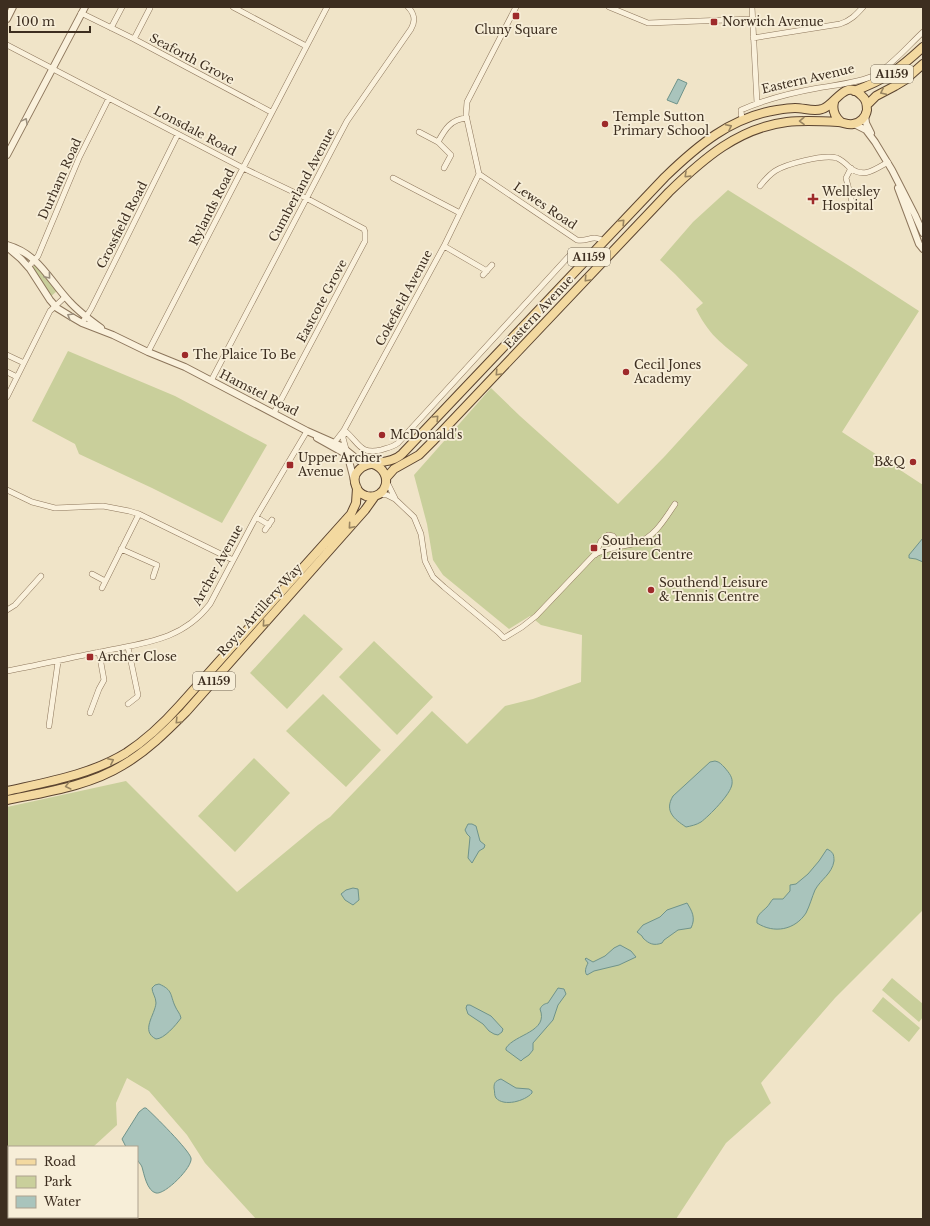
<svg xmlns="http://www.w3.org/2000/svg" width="930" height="1226" viewBox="0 0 930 1226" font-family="'Libre Baskerville',serif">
<rect width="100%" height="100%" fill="#f0e4c8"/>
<path fill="#c9cf9b" d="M 728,190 L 851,267 L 919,311 L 842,432 L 923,485 L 923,910 L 835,998 L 761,1083 L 771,1103 L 726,1143 L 676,1219 L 256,1219 L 205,1163 L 187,1135 L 149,1091 L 127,1078 L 116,1103 L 117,1125 L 93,1147 L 9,1147 L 9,1151 L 7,1149 L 7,807 L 126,781 L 237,892 L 318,825 L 330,817 L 432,711 L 467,744 L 505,706 L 533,699 L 581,682 L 582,635 L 541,625 L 530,616 L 509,629 L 443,575 L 433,560 L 427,524 L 414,475 L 491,388 L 520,416 L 618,504 L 665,456 L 748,365 C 725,345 711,339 696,309 L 703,303 L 675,274 L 660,260 L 693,222 Z
M 35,265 L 57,291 L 50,297 L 31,268 Z
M 68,351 L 175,396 L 267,445 L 222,523 L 152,488 L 79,454 L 75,444 L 32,421 Z
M 304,614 L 343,649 L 287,709 L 250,673 Z
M 374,641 L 433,697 L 397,735 L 339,677 Z
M 323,694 L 381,750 L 346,787 L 286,731 Z
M 254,758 L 290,793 L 235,852 L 198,816 Z
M 892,978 L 923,1004 L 923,1017 L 919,1022 L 882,990 Z
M 883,997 L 920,1028 L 909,1042 L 872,1011 Z"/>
<path fill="#a9c4bc" stroke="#6f938a" d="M 678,79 L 687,83 L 677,104 L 667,100 Z
M 923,538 L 923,562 L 916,559 L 909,558 L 909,555 Z
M 715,761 C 720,762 721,764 725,768 C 729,773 733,777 732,784 C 731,794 709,816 701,822 C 696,825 691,826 686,827 C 674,819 664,811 673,796 L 710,762 Z
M 468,824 L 472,824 L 476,826 L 480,841 L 485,845 L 484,848 L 479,851 L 472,863 L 468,858 L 470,837 L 467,834 L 465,830 Z
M 827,849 C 833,852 834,854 834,861 C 832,874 821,879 815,890 C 812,897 810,905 806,913 C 795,930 774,934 757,923 C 756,915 762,912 767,907 C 769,905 771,901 773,899 L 783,899 L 790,891 L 790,885 L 796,884 L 808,874 L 819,861 Z
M 353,888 L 358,889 L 359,900 L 353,905 L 345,900 L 341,894 L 346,890 Z
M 687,903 C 692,911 696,918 691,928 L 678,930 L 664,940 L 662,943 C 654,946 649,944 643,938 L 642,936 L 637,932 L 643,925 L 660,917 L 667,910 Z
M 620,945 L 631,951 L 636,957 L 619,965 L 594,971 L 587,975 C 584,972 586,967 588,963 L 585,959 L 586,958 L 593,962 L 605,956 L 614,948 Z
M 159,984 C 173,990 170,995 175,1006 C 177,1011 180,1013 181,1018 C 176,1025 164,1039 156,1039 C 140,1031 155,1015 156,1003 C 156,997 152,993 152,988 L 155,985 Z
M 558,988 L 564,989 L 566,994 L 558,1005 L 553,1020 L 533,1043 L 533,1050 L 529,1055 L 523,1059 L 521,1061 L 506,1050 L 506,1048 C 515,1034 549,1032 540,1009 C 542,1005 544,1004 548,1003 Z
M 467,1005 L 470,1005 L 491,1016 L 503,1029 L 502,1032 L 498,1035 L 494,1034 L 489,1031 L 483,1024 L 468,1014 L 466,1008 Z
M 501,1079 L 516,1088 L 529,1089 L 532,1091 L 532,1093 C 525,1101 504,1107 496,1098 C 494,1095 495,1092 494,1088 C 494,1083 495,1081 501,1079 Z
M 144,1108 L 146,1108 C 154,1115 189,1150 191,1158 C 193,1167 165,1195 156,1193 C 147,1191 144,1174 142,1167 C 141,1164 138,1162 137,1159 C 136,1156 137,1151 137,1147 L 126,1147 L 122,1139 L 139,1112 Z"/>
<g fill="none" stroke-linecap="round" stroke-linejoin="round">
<defs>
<path id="minor" d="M 233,7 L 306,46
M 609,7 L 648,23 L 752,19
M 752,7 L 757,103
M 81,13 L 134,39 L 271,112
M 111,28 L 122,7
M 753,38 L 840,24 C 850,21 856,15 863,7
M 134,39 L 150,8
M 7,45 L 243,168 L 306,198 L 364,229 L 365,232 L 365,241 L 274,413
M 742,120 L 741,110 C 766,99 790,93 818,88 C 834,85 860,83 875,75 C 890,67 910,44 923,32
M 419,132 L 438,142 L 451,155 L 444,168
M 438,142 C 445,129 451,119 467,118
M 851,168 L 846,178 L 852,202
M 479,174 L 466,115 L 467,102 L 516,7
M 479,174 L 577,240 C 589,242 591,234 604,241
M 393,178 L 460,213
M 760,186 C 764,181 769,175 775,171 C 786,164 824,154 837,158 C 842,160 845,163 849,167 C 863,179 874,170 888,162
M 444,246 L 487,271
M 28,267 L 38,256 L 79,158 L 109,98
M 483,275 L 492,265
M 82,323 L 91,309 L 112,267 L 178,134
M 148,352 L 243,168 L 327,7
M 7,355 L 24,363
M 7,372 L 17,377
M 211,381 L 338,138 L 347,121 L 411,29 C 416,21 414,13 408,7
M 7,397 L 50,311 L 65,297
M 344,430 C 359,442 359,455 381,450 C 387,448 393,447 398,443 L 569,256
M 344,431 L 343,438 L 346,449
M 335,446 L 334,443 L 344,430 L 444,246 L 479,174
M 387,482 L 395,498
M 7,490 L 32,502 L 55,508 L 103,506 L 129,511 L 139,514 L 233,560
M 380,494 L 387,495 L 395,499 L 414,517 L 421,534 L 425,561 L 433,577 L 444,587 L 498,632 L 504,638 L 522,627 L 536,616 L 594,555 C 607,547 621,547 636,543 C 654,538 665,519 675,504
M 256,517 L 269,525
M 265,530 L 272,520
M 121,549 L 157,565 L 153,577
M 595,555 L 601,541 L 608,535 L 613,536 L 616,540 L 616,544 L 612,548
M 92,574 L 105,581
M 102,588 L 139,514
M 7,610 L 15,605 L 41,576
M 128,647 L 138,695 L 137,697 L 128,704
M 7,671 C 38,665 69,658 100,652 C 143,643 182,641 210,604 L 256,517 L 307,431
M 90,713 L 99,689 L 104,680 L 99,652
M 49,726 L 58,662"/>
<path id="tertiary" d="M 7,19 L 13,7
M 865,114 L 866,123 L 871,133
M 854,124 L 866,130 L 875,142 L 892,170 L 915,215 L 923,233
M 7,155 L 85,7
M 898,188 L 919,244 L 923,249
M 7,245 C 39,254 49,280 70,302 C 79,312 90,320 101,328
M 7,247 L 21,259 L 30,269 L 50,300 L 57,308 L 70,316 L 82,323 L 113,335 L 148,352 L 185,367 L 307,431 L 341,446 L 361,462 L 370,464
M 317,438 L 342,452 L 348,457 L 354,480"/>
<path id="primary" d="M 854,91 C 885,80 899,69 923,47
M 834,102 C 832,110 834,116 841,122
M 867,105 L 876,96 L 895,86 L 905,80 L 923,64
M 373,464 C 395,472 387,501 366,496 C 361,494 357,491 356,486 C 354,481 354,475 358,471 C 366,459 390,466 402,454 L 665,177 C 697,146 731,117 777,110 C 783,109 789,108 795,108 C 804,108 814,112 822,109 C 835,106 845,77 862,96 C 866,99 867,105 867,110 C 866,117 860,123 853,124 C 847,125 843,122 838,122 C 821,121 804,120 787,122 C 738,128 703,159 669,192 L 432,442 L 419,455 L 394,469 L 386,478
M 7,791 C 47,782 90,775 126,753 C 146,740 164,723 180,705 L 351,514 L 356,503 L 357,488
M 7,800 C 46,792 89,786 123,765 C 147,751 166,732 186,712 L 365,510 L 375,496"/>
</defs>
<use href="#minor" stroke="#8d765c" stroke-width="6"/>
<use href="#tertiary" stroke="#8d765c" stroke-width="8"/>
<use href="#primary" stroke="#5b4430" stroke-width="10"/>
<use href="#minor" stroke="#faf1dc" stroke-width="5"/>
<use href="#tertiary" stroke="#faf1dc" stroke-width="6"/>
<use href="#primary" stroke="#f3d9a0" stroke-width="8"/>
</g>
<defs><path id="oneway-chevron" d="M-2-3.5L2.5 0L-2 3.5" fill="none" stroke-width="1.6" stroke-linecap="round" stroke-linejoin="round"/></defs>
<g stroke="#988460">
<use href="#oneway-chevron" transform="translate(883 92) rotate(155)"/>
<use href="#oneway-chevron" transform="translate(802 121) rotate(179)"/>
<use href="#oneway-chevron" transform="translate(729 127) rotate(-27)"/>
<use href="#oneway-chevron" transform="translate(687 175) rotate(136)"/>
<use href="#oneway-chevron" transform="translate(622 222) rotate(-46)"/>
<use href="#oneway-chevron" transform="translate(587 279) rotate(133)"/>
<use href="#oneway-chevron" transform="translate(498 373) rotate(133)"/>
<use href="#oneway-chevron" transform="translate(436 418) rotate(-46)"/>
<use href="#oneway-chevron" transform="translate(351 526) rotate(131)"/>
<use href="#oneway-chevron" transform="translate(265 624) rotate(132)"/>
<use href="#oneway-chevron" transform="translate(178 721) rotate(134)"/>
<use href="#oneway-chevron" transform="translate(111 761) rotate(-26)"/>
<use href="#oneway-chevron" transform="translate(68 786) rotate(166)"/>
</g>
<g stroke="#9c907e">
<use href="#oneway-chevron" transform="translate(25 121) rotate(-62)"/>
<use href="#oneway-chevron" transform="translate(48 276) rotate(50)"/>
<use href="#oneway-chevron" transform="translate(70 316) rotate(-149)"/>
</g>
<g fill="#9e2a2b" stroke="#f7eed8" stroke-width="1.5">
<rect x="512" y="12" width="8" height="8" rx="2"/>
<rect x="710" y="18" width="8" height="8" rx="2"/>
<circle cx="605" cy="124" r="4"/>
<path d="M811 193h4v4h4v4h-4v4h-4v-4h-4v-4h4z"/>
<circle cx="185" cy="355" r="4"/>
<circle cx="626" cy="372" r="4"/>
<circle cx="382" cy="435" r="4"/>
<circle cx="913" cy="462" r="4"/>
<rect x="286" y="461" width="8" height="8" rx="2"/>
<rect x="590" y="544" width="8" height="8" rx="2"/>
<circle cx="651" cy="590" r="4"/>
<rect x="86" y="653" width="8" height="8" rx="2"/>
</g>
<g text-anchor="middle" stroke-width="3.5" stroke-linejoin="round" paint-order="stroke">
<g fill="#f7eed8" stroke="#756857" stroke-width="1">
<rect x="871" y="65" width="42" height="18" rx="3"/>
<rect x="568" y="248" width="42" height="18" rx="3"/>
<rect x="193" y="672" width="42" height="18" rx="3"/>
</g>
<g font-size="11" font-weight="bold" fill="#3d2e20">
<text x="892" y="78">A1159</text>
<text x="589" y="261">A1159</text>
<text x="214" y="685">A1159</text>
</g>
<g font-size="12" fill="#3d2e20" stroke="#f7eed8" text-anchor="start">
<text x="722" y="26">Norwich Avenue</text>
<text x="516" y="34" text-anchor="middle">Cluny Square</text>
<text x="613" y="121">Temple Sutton<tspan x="613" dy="14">Primary School</tspan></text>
<text x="822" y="196">Wellesley<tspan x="822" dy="14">Hospital</tspan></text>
<text x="193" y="359">The Plaice To Be</text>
<text x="634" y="369">Cecil Jones<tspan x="634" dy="14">Academy</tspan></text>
<text x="390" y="439">McDonald's</text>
<text x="298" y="462">Upper Archer<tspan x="298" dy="14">Avenue</tspan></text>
<text x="905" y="466" text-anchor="end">B&amp;Q</text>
<text x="602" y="545">Southend<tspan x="602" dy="14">Leisure Centre</tspan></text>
<text x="659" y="587">Southend Leisure<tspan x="659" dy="14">&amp; Tennis Centre</tspan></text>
<text x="98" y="661">Archer Close</text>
</g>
<g font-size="12" fill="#3d2e20" stroke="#f7eed8">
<text transform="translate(192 59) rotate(28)" y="4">Seaforth Grove</text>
<text transform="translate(808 79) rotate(-13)" y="4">Eastern Avenue</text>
<text transform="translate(195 131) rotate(28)" y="4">Lonsdale Road</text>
<text transform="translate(60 179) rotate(-66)" y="4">Durham Road</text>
<text transform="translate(302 185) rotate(-62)" y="4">Cumberland Avenue</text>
<text transform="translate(545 206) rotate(34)" y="4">Lewes Road</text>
<text transform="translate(212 207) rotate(-63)" y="4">Rylands Road</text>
<text transform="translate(122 225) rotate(-63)" y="4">Crossfield Road</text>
<text transform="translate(404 298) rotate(-62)" y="4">Cokefield Avenue</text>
<text transform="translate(322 301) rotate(-62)" y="4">Eastcote Grove</text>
<text transform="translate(539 312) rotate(-47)" y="4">Eastern Avenue</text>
<text transform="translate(259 393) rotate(27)" y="4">Hamstel Road</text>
<text transform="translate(218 565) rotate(-61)" y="4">Archer Avenue</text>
<text transform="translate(260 610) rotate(-48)" y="4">Royal Artillery Way</text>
</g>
</g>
<rect width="930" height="1226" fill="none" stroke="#3d2e20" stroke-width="16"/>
<rect x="8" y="1146" width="130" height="72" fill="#f7eed8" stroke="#ada18e"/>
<rect x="16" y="1159" width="20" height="6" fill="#f3d9a0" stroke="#ada18e"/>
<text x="44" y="1166" font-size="12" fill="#3d2e20">Road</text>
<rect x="16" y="1176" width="20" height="12" fill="#c9cf9b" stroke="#ada18e"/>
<text x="44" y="1186" font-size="12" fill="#3d2e20">Park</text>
<rect x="16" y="1196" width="20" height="12" fill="#a9c4bc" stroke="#ada18e"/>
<text x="44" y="1206" font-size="12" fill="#3d2e20">Water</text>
<path d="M10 26v6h80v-6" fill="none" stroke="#3d2e20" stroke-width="2"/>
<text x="16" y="26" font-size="12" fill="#3d2e20" stroke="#f7eed8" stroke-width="3" paint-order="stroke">100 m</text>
</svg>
